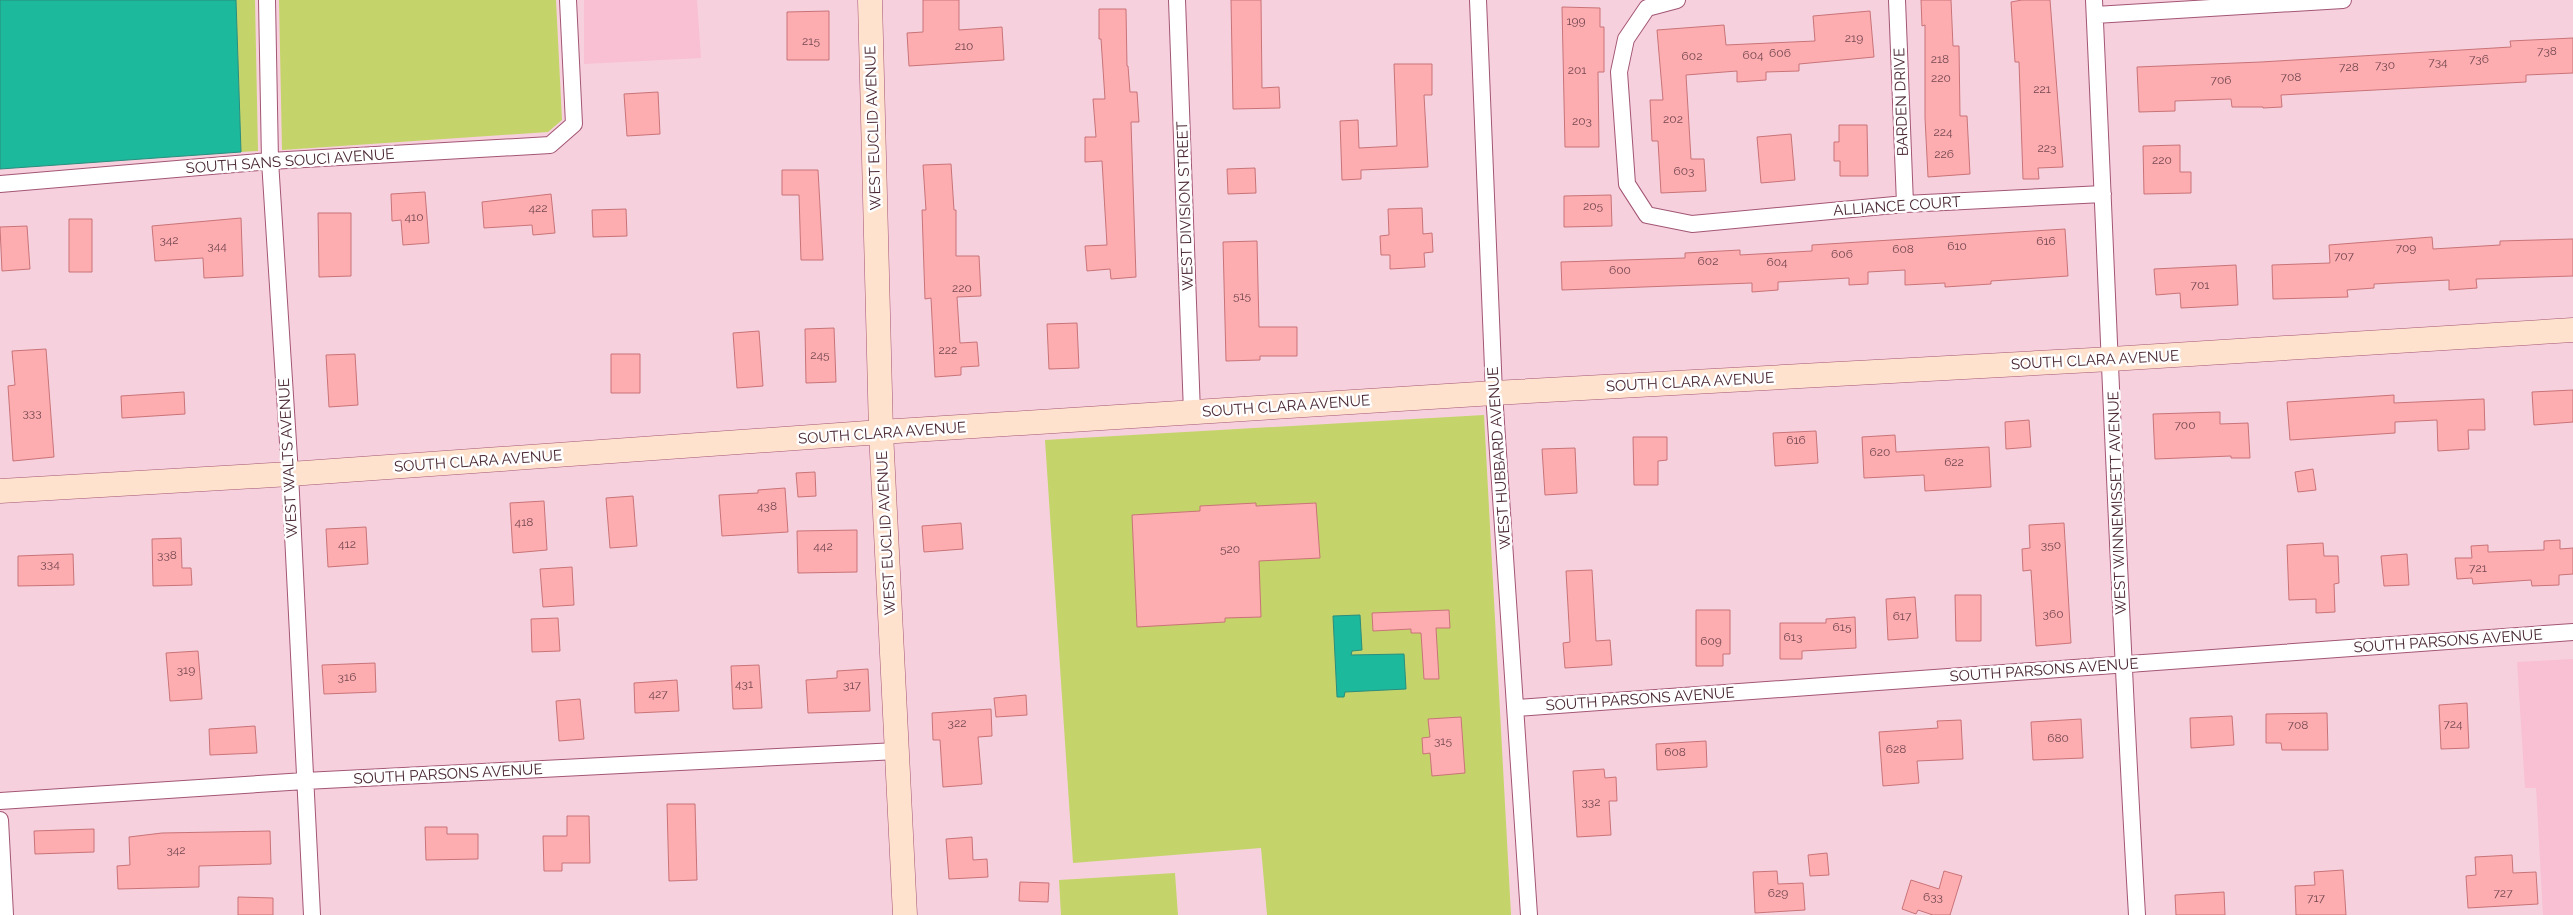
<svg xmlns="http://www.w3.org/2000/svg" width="2573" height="915" viewBox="0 0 2573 915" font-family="Raleway,sans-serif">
<rect width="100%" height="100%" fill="#f6d1dd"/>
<path fill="#f9bfd3" d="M 584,0 L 697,0 L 701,58 L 584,64 Z
M 2573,659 L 2573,915 L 2543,915 L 2536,788 L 2525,788 L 2517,662 Z"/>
<path fill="#c4d46a" d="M 236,0 L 255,0 L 258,151 L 241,152 Z
M 279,0 L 556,0 L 562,120 L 548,132 L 282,150 Z
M 1484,415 L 1511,915 L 1267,915 L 1261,848 L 1073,863 L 1045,440 Z
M 1175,873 L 1178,915 L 1061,915 L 1059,880 Z"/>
<path fill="#1db99d" stroke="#2a8d7d" d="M 0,0 L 236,0 L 241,152 L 0,169 Z
M 1360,615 L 1362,650 L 1352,651 L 1351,655 L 1404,654 L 1406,689 L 1345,692 L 1344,697 L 1337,697 L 1333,616 Z"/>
<path fill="#fdadb0" stroke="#c97378" d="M 923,0 L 959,0 L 959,30 L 1002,27 L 1004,60 L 909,66 L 907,33 L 923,32 Z
M 1231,0 L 1261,0 L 1262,88 L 1279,87 L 1280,108 L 1233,109 Z
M 1921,0 L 1951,0 L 1953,46 L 1959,46 L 1960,116 L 1967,116 L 1970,174 L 1928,177 L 1925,118 L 1925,25 L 1922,26 Z
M 2022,0 L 2050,0 L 2063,167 L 2038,168 L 2039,179 L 2023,179 L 2019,62 L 2015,62 L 2011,2 Z
M 1562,7 L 1600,8 L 1600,27 L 1604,27 L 1604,72 L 1598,72 L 1599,147 L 1565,147 Z
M 1099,9 L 1126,9 L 1127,66 L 1128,66 L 1130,92 L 1137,92 L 1139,122 L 1131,122 L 1136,277 L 1111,279 L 1110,269 L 1087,271 L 1085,246 L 1107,245 L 1102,161 L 1085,162 L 1085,137 L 1096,137 L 1093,99 L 1105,99 L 1101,39 L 1099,39 Z
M 829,11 L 829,60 L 787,60 L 787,12 Z
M 1870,11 L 1874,57 L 1799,64 L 1799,71 L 1766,72 L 1766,80 L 1737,82 L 1737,71 L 1686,75 L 1691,159 L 1704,159 L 1706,191 L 1661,193 L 1658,141 L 1652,141 L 1650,100 L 1663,100 L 1657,30 L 1724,25 L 1726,45 L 1815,41 L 1813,16 Z
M 2573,38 L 2573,73 L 2526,75 L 2526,82 L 2281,95 L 2282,107 L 2263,108 L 2263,107 L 2232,107 L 2231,99 L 2175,101 L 2175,111 L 2139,112 L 2137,67 L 2261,62 L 2511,47 L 2510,41 Z
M 1394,64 L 1432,64 L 1432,95 L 1424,95 L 1428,167 L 1361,170 L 1361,179 L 1342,180 L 1340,121 L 1358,120 L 1359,148 L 1397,146 Z
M 658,92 L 660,134 L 627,136 L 624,94 Z
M 1839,125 L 1867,125 L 1868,176 L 1840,176 L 1840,161 L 1834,161 L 1834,142 L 1839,142 Z
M 1791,134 L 1795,180 L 1761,183 L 1757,137 Z
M 2180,145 L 2180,172 L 2191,172 L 2191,193 L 2144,194 L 2143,146 Z
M 951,164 L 954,210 L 956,210 L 956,256 L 979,256 L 981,296 L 957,297 L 960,343 L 977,342 L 979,366 L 961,367 L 961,375 L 935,377 L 931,298 L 925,299 L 922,210 L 926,210 L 923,165 Z
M 1255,168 L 1256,193 L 1228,194 L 1227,169 Z
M 782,170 L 818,170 L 823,260 L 801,260 L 799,195 L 782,195 Z
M 425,192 L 429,243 L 403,245 L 401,220 L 392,221 L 391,194 Z
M 551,194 L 555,233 L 533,235 L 532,225 L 484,228 L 482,202 Z
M 1611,195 L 1612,226 L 1564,227 L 1564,196 Z
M 1422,208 L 1423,234 L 1432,233 L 1433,252 L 1424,253 L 1425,267 L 1390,269 L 1390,255 L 1381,255 L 1380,236 L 1389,235 L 1388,209 Z
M 626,209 L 627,236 L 593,237 L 592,210 Z
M 318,213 L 351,213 L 351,276 L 319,277 Z
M 241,218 L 243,276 L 204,278 L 203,258 L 155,261 L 152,226 Z
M 69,219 L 92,219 L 92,272 L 69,272 Z
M 27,226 L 30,269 L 2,271 L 0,227 Z
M 2065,229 L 2068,276 L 1991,281 L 1991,284 L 1945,287 L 1945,283 L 1905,285 L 1905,270 L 1868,272 L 1868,284 L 1849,285 L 1849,278 L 1778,282 L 1778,290 L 1752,292 L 1752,283 L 1562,290 L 1561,262 L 1685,258 L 1685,253 L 1740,250 L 1740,255 L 1812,251 L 1812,245 Z
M 2432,237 L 2433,249 L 2500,245 L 2500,241 L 2573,239 L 2573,276 L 2476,279 L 2477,288 L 2449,290 L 2449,280 L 2374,284 L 2374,288 L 2347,290 L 2348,297 L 2273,299 L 2272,265 L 2330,263 L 2329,245 Z
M 1257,241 L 1259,327 L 1297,327 L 1297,356 L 1260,356 L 1260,360 L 1226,361 L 1223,242 Z
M 2236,265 L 2238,305 L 2181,308 L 2180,293 L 2156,295 L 2154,269 Z
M 1077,323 L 1079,368 L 1049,369 L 1047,324 Z
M 834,328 L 836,382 L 806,383 L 805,329 Z
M 759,331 L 763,386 L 737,388 L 733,333 Z
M 46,349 L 54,457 L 13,461 L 8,386 L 15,385 L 12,351 Z
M 355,354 L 358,405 L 329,407 L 326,355 Z
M 611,354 L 640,354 L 640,393 L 611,393 Z
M 2573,390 L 2573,422 L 2534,425 L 2532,392 Z
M 184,392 L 185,414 L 122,418 L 121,396 Z
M 2394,395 L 2394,403 L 2484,399 L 2485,430 L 2468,430 L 2469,449 L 2438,451 L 2437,420 L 2395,422 L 2395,433 L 2290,440 L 2287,402 Z
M 2220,412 L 2220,424 L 2248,423 L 2250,458 L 2231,458 L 2231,456 L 2155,459 L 2153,414 Z
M 2029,420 L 2031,447 L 2006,449 L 2005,422 Z
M 1816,431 L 1818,463 L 1775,466 L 1773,433 Z
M 1895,435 L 1896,452 L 1989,447 L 1991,487 L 1925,491 L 1924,475 L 1864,478 L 1862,437 Z
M 1633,437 L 1667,437 L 1667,460 L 1658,461 L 1658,485 L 1634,485 Z
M 1575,448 L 1577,493 L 1545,495 L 1542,449 Z
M 2313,469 L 2316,490 L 2298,492 L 2295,472 Z
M 815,472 L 816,496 L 798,497 L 796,473 Z
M 785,488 L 788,532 L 722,536 L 719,495 L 758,493 L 758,490 Z
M 633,496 L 637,546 L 610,548 L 606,498 Z
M 544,501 L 547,550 L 513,553 L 510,503 Z
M 1256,503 L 1256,506 L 1316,503 L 1320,558 L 1259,561 L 1261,617 L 1225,618 L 1225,622 L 1137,627 L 1132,515 L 1200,511 L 1200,506 Z
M 961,523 L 963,549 L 924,552 L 922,526 Z
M 2064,523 L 2071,643 L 2036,646 L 2031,570 L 2023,571 L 2022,549 L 2030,548 L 2029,525 Z
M 366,527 L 368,564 L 328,567 L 326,529 Z
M 857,530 L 857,572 L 798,573 L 797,531 Z
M 181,538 L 182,568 L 191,568 L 192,585 L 153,586 L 152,539 Z
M 2560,540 L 2560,549 L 2573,548 L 2573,574 L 2559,575 L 2559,585 L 2532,586 L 2531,580 L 2473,584 L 2472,578 L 2457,579 L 2455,558 L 2472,558 L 2471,546 L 2488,545 L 2488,552 L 2544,550 L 2544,541 Z
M 2323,543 L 2324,556 L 2338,556 L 2339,583 L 2334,584 L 2335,612 L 2316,613 L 2316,599 L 2289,600 L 2287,545 Z
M 73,554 L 74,585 L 18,586 L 18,556 Z
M 2407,554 L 2409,585 L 2384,586 L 2381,556 Z
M 572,567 L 574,605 L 543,607 L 540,569 Z
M 1592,570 L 1596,641 L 1610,640 L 1612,665 L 1565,668 L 1563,643 L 1570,642 L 1566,571 Z
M 1955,595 L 1981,595 L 1981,641 L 1956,641 Z
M 1915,597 L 1918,638 L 1888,640 L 1886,599 Z
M 1449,610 L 1450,628 L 1436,628 L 1439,679 L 1424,679 L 1421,633 L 1411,633 L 1411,629 L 1373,631 L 1372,613 Z
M 1696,610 L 1730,610 L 1730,654 L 1723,654 L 1723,666 L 1696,666 Z
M 1855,617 L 1856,648 L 1802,651 L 1802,659 L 1780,659 L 1780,623 L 1826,623 L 1826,619 Z
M 558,618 L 560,651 L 532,652 L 531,619 Z
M 198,651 L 202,699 L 170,701 L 166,653 Z
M 375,663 L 376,692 L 324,694 L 322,665 Z
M 759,665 L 762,708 L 733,709 L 731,666 Z
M 868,669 L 870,711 L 808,713 L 806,680 L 837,678 L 837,671 Z
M 677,680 L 679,711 L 635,713 L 634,683 Z
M 1026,695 L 1027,715 L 996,717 L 994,698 Z
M 580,699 L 584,739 L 559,741 L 556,701 Z
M 2467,703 L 2469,748 L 2441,749 L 2439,705 Z
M 991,709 L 992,736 L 978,737 L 982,784 L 943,787 L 940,740 L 933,740 L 932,713 Z
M 2327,713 L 2328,750 L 2282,750 L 2281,743 L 2266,743 L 2266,714 Z
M 2232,716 L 2234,745 L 2191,748 L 2190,718 Z
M 1461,717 L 1465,773 L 1432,776 L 1430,753 L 1423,754 L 1422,738 L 1430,737 L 1428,719 Z
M 2081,719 L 2083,758 L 2033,760 L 2031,722 Z
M 1961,720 L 1963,759 L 1917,761 L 1919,783 L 1883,786 L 1879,732 L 1938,728 L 1937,721 Z
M 255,726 L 257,753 L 210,755 L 209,729 Z
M 1706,741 L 1707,767 L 1657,770 L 1656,744 Z
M 1604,769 L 1605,778 L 1616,777 L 1617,801 L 1609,801 L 1611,835 L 1577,837 L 1573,771 Z
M 667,804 L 695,804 L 697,880 L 669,881 Z
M 567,816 L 589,816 L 590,863 L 562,863 L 562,871 L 544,871 L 543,836 L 567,836 Z
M 425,827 L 447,827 L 447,834 L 478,834 L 478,859 L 426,860 Z
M 94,829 L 94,852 L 35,854 L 34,831 Z
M 270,831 L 271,864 L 199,866 L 199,887 L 118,889 L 117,866 L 130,865 L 129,837 L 162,833 Z
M 972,837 L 973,860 L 987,859 L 988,877 L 949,879 L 946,839 Z
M 1827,853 L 1829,875 L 1810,876 L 1808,855 Z
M 2512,855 L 2513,873 L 2536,872 L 2538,904 L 2468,908 L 2466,876 L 2476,875 L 2475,857 Z
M 2343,870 L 2346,915 L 2296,915 L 2295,886 L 2315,885 L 2314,872 Z
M 1777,871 L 1778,884 L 1803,883 L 1805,910 L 1755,913 L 1753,872 Z
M 1944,871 L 1962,876 L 1950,915 L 1933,915 L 1918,910 L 1916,914 L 1902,909 L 1911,880 L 1939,889 Z
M 1020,882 L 1049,883 L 1048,902 L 1019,901 Z
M 2224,892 L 2225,915 L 2176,915 L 2175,895 Z
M 238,897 L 273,898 L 273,915 L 238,915 Z"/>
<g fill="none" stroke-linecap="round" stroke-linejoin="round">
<defs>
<path id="street" d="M 267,0 L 270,161 L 290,474 L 312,915
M 1177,0 L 1192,413
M 1478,0 L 1494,393 L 1529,915
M 1677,0 L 1647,8 L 1626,39 L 1619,72 L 1627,184 L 1647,215 L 1692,224 L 1905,204 L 2103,194
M 1897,0 L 1905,204
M 2094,0 C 2108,305 2119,610 2137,915
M 2095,15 L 2343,0
M 0,184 L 270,161 L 550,145 L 574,124 L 568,0
M 1516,708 L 2573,632
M 0,801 L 305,781 L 897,751
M 0,820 L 5,915"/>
<path id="secondary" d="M 870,0 L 881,432 L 905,915
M 0,491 L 290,474 L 881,432 L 1494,393 L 2111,359 L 2573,330"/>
</defs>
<use href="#street" stroke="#a35574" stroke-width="18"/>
<use href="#secondary" stroke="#a35574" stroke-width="25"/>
<use href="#street" stroke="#fff" stroke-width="16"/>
<use href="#secondary" stroke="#fee2cd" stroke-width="24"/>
</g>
<g text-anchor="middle" stroke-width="5" stroke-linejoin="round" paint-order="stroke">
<g font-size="12" fill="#764852">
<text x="1576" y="25">199</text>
<text x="1854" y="42">219</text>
<text x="811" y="45">215</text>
<text x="964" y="50">210</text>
<text x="2547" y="55">738</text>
<text x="1780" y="57">606</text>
<text x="1753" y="59">604</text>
<text x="1692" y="60">602</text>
<text x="1940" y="63">218</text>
<text x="2479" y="63">736</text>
<text x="2438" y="66">734</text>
<text x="2385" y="69">730</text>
<text x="2349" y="71">728</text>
<text x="1577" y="74">201</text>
<text x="2291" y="81">708</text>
<text x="1941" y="82">220</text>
<text x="2221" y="84">706</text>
<text x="2042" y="93">221</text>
<text x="1673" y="123">202</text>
<text x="1582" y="125">203</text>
<text x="1943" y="136">224</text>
<text x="2047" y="152">223</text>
<text x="1944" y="158">226</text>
<text x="2162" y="164">220</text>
<text x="1684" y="175">603</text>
<text x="1593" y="210">205</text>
<text x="538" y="212">422</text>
<text x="414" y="221">410</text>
<text x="169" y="244">342</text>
<text x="2046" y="245">616</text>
<text x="217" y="250">344</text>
<text x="1957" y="250">610</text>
<text x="2406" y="252">709</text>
<text x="1903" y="253">608</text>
<text x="1842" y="258">606</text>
<text x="2344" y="260">707</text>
<text x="1708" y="265">602</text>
<text x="1777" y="266">604</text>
<text x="1620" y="274">600</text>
<text x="2200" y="289">701</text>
<text x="962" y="292">220</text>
<text x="1242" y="300">515</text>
<text x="948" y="354">222</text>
<text x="820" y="359">245</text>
<text x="32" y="417">333</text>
<text x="2185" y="429">700</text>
<text x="1796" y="444">616</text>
<text x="1880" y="456">620</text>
<text x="1954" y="466">622</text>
<text x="767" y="510">438</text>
<text x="524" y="526">418</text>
<text x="347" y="548">412</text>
<text x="2051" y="549">350</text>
<text x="823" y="550">442</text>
<text x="1230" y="553">520</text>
<text x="167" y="559">338</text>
<text x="50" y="568">334</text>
<text x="2478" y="572">721</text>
<text x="2053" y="618">360</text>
<text x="1902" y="620">617</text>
<text x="1842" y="631">615</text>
<text x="1793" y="641">613</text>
<text x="1711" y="645">609</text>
<text x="186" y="674">319</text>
<text x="347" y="681">316</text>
<text x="744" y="688">431</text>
<text x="852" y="689">317</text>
<text x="658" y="698">427</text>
<text x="957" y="727">322</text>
<text x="2453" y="728">724</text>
<text x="2298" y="729">708</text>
<text x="2058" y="742">680</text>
<text x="1443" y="745">315</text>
<text x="1896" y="753">628</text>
<text x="1675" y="756">608</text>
<text x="1591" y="806">332</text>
<text x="176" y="854">342</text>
<text x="1778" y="897">629</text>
<text x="2503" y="897">727</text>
<text x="1933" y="901">633</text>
<text x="2316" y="902">717</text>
</g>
<g font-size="15" fill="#492733" stroke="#fefefe">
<text transform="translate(1901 102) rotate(-92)" y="5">BARDEN DRIVE</text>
<text transform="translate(873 128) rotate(-92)" y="5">WEST EUCLID AVENUE</text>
<text transform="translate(290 161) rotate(-4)" y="5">SOUTH SANS SOUCI AVENUE</text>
<text transform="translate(1185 206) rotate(-92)" y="5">WEST DIVISION STREET</text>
<text transform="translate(1897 206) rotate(-4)" y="5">ALLIANCE COURT</text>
<text transform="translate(2095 360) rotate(-3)" y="5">SOUTH CLARA AVENUE</text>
<text transform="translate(1690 382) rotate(-3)" y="5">SOUTH CLARA AVENUE</text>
<text transform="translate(1286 406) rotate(-4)" y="5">SOUTH CLARA AVENUE</text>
<text transform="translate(882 433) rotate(-4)" y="5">SOUTH CLARA AVENUE</text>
<text transform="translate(288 458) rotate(-93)" y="5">WEST WALTS AVENUE</text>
<text transform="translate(1499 458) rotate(-94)" y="5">WEST HUBBARD AVENUE</text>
<text transform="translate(478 461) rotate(-4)" y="5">SOUTH CLARA AVENUE</text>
<text transform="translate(2117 503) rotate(-92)" y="5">WEST WINNEMISSETT AVENUE</text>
<text transform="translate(886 533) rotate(-93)" y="5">WEST EUCLID AVENUE</text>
<text transform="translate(2448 641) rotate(-4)" y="5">SOUTH PARSONS AVENUE</text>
<text transform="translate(2044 670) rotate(-4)" y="5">SOUTH PARSONS AVENUE</text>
<text transform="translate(1640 699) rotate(-4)" y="5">SOUTH PARSONS AVENUE</text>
<text transform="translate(448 774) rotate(-3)" y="5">SOUTH PARSONS AVENUE</text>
</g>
</g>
</svg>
